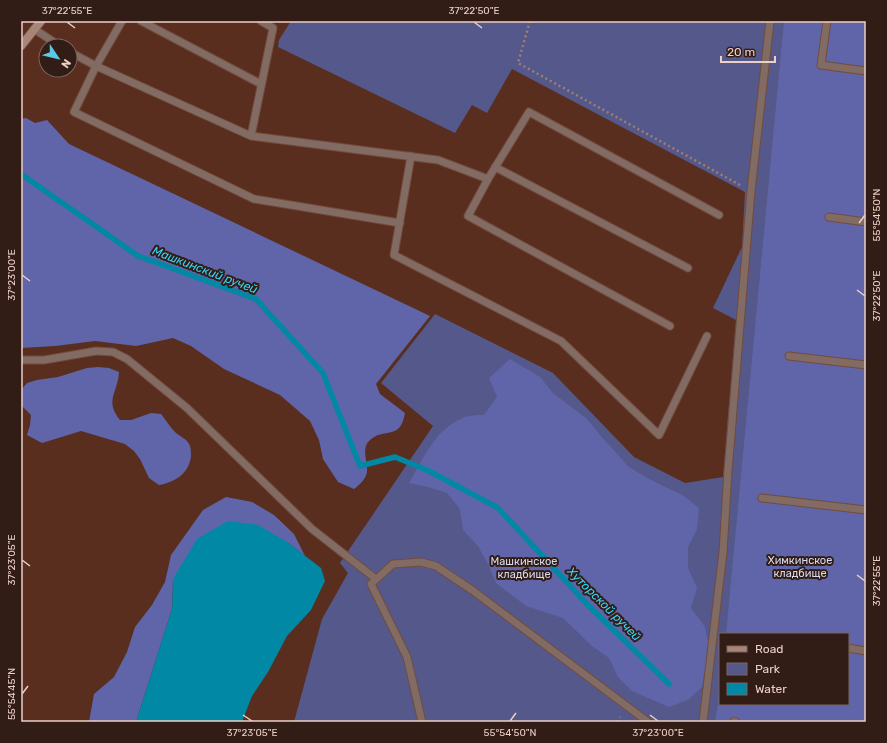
<svg xmlns="http://www.w3.org/2000/svg" width="887" height="743" viewBox="0 0 887 743" font-family="Rubik,sans-serif">
<rect width="100%" height="100%" fill="#592e1f"/>
<path fill="#54588a" fill-rule="evenodd" d="M 291,21 L 866,21 L 866,722 L 294,722 L 322,619 L 348,573 L 340,563 L 433,426 L 381,383 L 435,314 L 553,373 L 634,457 L 685,483 L 723,477 L 736,320 L 713,308 L 742,247 L 745,192 L 512,69 L 487,113 L 472,105 L 455,133 L 278,47 L 279,40 ZM 720,634 L 848,634 L 848,704 L 720,704 Z"/>
<path fill="#6065a9" d="M 784,21 L 866,21 L 866,722 L 715,722 L 720,692 L 720,704 L 848,704 L 848,634 L 726,634 Z
M 26,118 L 35,123 L 47,120 L 69,144 L 430,316 L 376,384 L 380,394 L 405,413 C 400,442 384,426 369,441 C 361,449 368,462 367,472 C 366,479 359,485 354,489 L 338,482 L 323,459 L 319,440 L 310,421 L 280,395 L 224,369 L 191,346 L 173,338 L 136,346 L 95,341 L 55,346 L 21,348 L 21,119 Z
M 510,359 L 540,377 L 553,393 L 587,419 L 600,435 L 629,467 L 647,478 L 684,496 L 699,508 L 697,529 L 688,547 L 688,568 L 697,588 L 691,608 L 705,627 L 709,647 L 702,687 L 688,700 L 669,707 L 632,691 L 618,677 L 609,658 L 592,646 L 563,618 L 526,606 L 496,583 L 488,564 L 478,546 L 463,530 L 460,509 L 447,493 L 428,487 L 409,483 C 423,459 435,429 463,418 C 469,415 477,415 484,415 L 497,397 L 489,378 Z
M 98,367 L 109,368 L 119,372 C 118,393 104,400 120,420 L 131,420 L 151,413 L 161,414 C 166,420 170,427 175,432 C 179,436 187,439 189,444 C 191,447 191,453 191,456 C 189,474 175,482 159,485 L 149,478 L 140,459 L 134,451 L 125,444 L 81,431 L 42,443 L 27,435 L 30,425 L 31,415 L 21,405 L 21,390 L 27,383 L 37,380 L 58,377 L 87,368 Z
M 226,497 L 252,502 L 274,515 L 294,534 L 305,556 L 287,542 L 173,579 L 172,609 L 136,722 L 89,722 L 94,694 L 114,677 L 127,652 L 135,627 L 152,605 L 165,582 L 171,555 L 203,510 Z"/>
<path fill="#0088a4" d="M 228,521 L 258,525 L 287,542 L 321,568 L 325,581 L 311,610 L 287,636 L 268,672 L 252,696 L 242,722 L 136,722 L 172,609 L 173,579 L 197,539 Z"/>
<g fill="none" stroke-linecap="round" stroke-linejoin="round">
<path stroke="#0088a4" stroke-width="5.5" d="M 21,174 L 138,256 L 256,299 L 323,373 L 360,466 L 395,457 L 429,471 L 498,508 L 587,604 L 669,684"/>
<defs>
<path id="lane" d="M 122,21 L 96,66 L 74,112 L 254,199 L 400,223
M 141,21 L 261,84
M 827,21 L 821,65 L 866,71
M 34,29 L 60,46
M 70,52 L 96,66 L 251,136 L 438,160 L 488,179
M 251,136 L 273,28 L 261,21
M 411,156 L 394,255 L 561,341 L 659,435 L 707,336
M 495,167 L 688,268
M 829,217 L 866,222
M 670,326 L 468,216 L 488,179 L 529,112 L 719,215
M 789,356 L 866,365
M 21,360 L 44,360 L 96,351 L 113,352 L 127,359 L 187,408 L 312,529 L 376,579
M 762,498 L 866,510
M 848,648 L 866,651
M 734,721 L 736,722
M 422,722 L 407,657 L 371,584 L 393,564 L 421,562 L 436,566 L 472,590 L 648,722
M 703,722 L 723,552 L 728,471 L 751,191 L 770,21"/>
<path id="secondary" d="M 21,46 L 41,21"/>
</defs>
<use href="#lane" stroke="#734b3d" stroke-width="9"/>
<use href="#secondary" stroke="#734b3d" stroke-width="10"/>
<path stroke="#a27e72" stroke-width="2.5" stroke-dasharray="2 3" stroke-linecap="butt" d="M 530,21 L 518,63 L 740,185
M 617,722 L 620,717"/>
<use href="#lane" stroke="#816b63" stroke-width="7"/>
<use href="#secondary" stroke="#a88579" stroke-width="8"/>
</g>
<path fill="none" stroke="#eccfc6" stroke-width="1.5" d="M 67,22 L 75,28M 474,22 L 482,28M 859,223 L 865,215M 22,275 L 30,281M 857,290 L 865,296M 22,560 L 30,566M 857,575 L 865,581M 22,694 L 28,686M 243,715 L 252,721M 650,715 L 658,721M 510,721 L 516,713"/>
<g text-anchor="middle" stroke-width="4" stroke-linejoin="round" paint-order="stroke">
<g font-size="11" fill="#d8dbef" stroke="#311d16">
<text x="800" y="564">Химкинское<tspan x="800" dy="13">кладбище</tspan></text>
<text x="524" y="565">Машкинское<tspan x="524" dy="13">кладбище</tspan></text>
</g>
<g font-size="12" font-style="italic" fill="#37d5fb" stroke="#311d16">
<text transform="translate(205 270) rotate(21)" y="4">Машкинский ручей</text>
<text transform="translate(604 604) rotate(45)" y="4">Хуторской ручей</text>
</g>
</g>
<rect width="887" height="743" fill="none" stroke="#311d16" stroke-width="44"/>
<rect x="719" y="633" width="130" height="72" fill="#311d16" stroke="#7c645c"/>
<rect x="727" y="646" width="20" height="6" fill="#a88579" stroke="#7c645c"/>
<text x="755" y="653" font-size="12" fill="#eccfc6">Road</text>
<rect x="727" y="663" width="20" height="12" fill="#54588a" stroke="#7c645c"/>
<text x="755" y="673" font-size="12" fill="#eccfc6">Park</text>
<rect x="727" y="683" width="20" height="12" fill="#0088a4" stroke="#7c645c"/>
<text x="755" y="693" font-size="12" fill="#eccfc6">Water</text>
<g transform="translate(58 58) rotate(125)"><circle r="19" fill="#311d16" stroke="#7c645c"/>
<path d="M0-3L7 15L0 10L-7 15Z" fill="#5bc8e6"/>
<text y="-6" font-size="11" font-weight="bold" text-anchor="middle" fill="#eccfc6">N</text>
</g>
<path d="M721 56v6h54v-6" fill="none" stroke="#eccfc6" stroke-width="2"/>
<text x="727" y="56" font-size="12" fill="#eccfc6" stroke="#311d16" stroke-width="3" paint-order="stroke">20 m</text>
<rect x="22" y="22" width="843" height="699" fill="none" stroke="#eccfc6" stroke-width="1.5"/>
<g font-size="10" text-anchor="middle" fill="#eccfc6">
<text x="67" y="14">37°22'55"E</text>
<text x="474" y="14">37°22'50"E</text>
<text transform="translate(876 215) rotate(-90)" y="4">55°54'50"N</text>
<text transform="translate(11 275) rotate(-90)" y="4">37°23'00"E</text>
<text transform="translate(876 296) rotate(-90)" y="4">37°22'50"E</text>
<text transform="translate(11 560) rotate(-90)" y="4">37°23'05"E</text>
<text transform="translate(876 581) rotate(-90)" y="4">37°22'55"E</text>
<text transform="translate(11 694) rotate(-90)" y="4">55°54'45"N</text>
<text x="252" y="736">37°23'05"E</text>
<text x="510" y="736">55°54'50"N</text>
<text x="658" y="736">37°23'00"E</text>
</g>
</svg>
